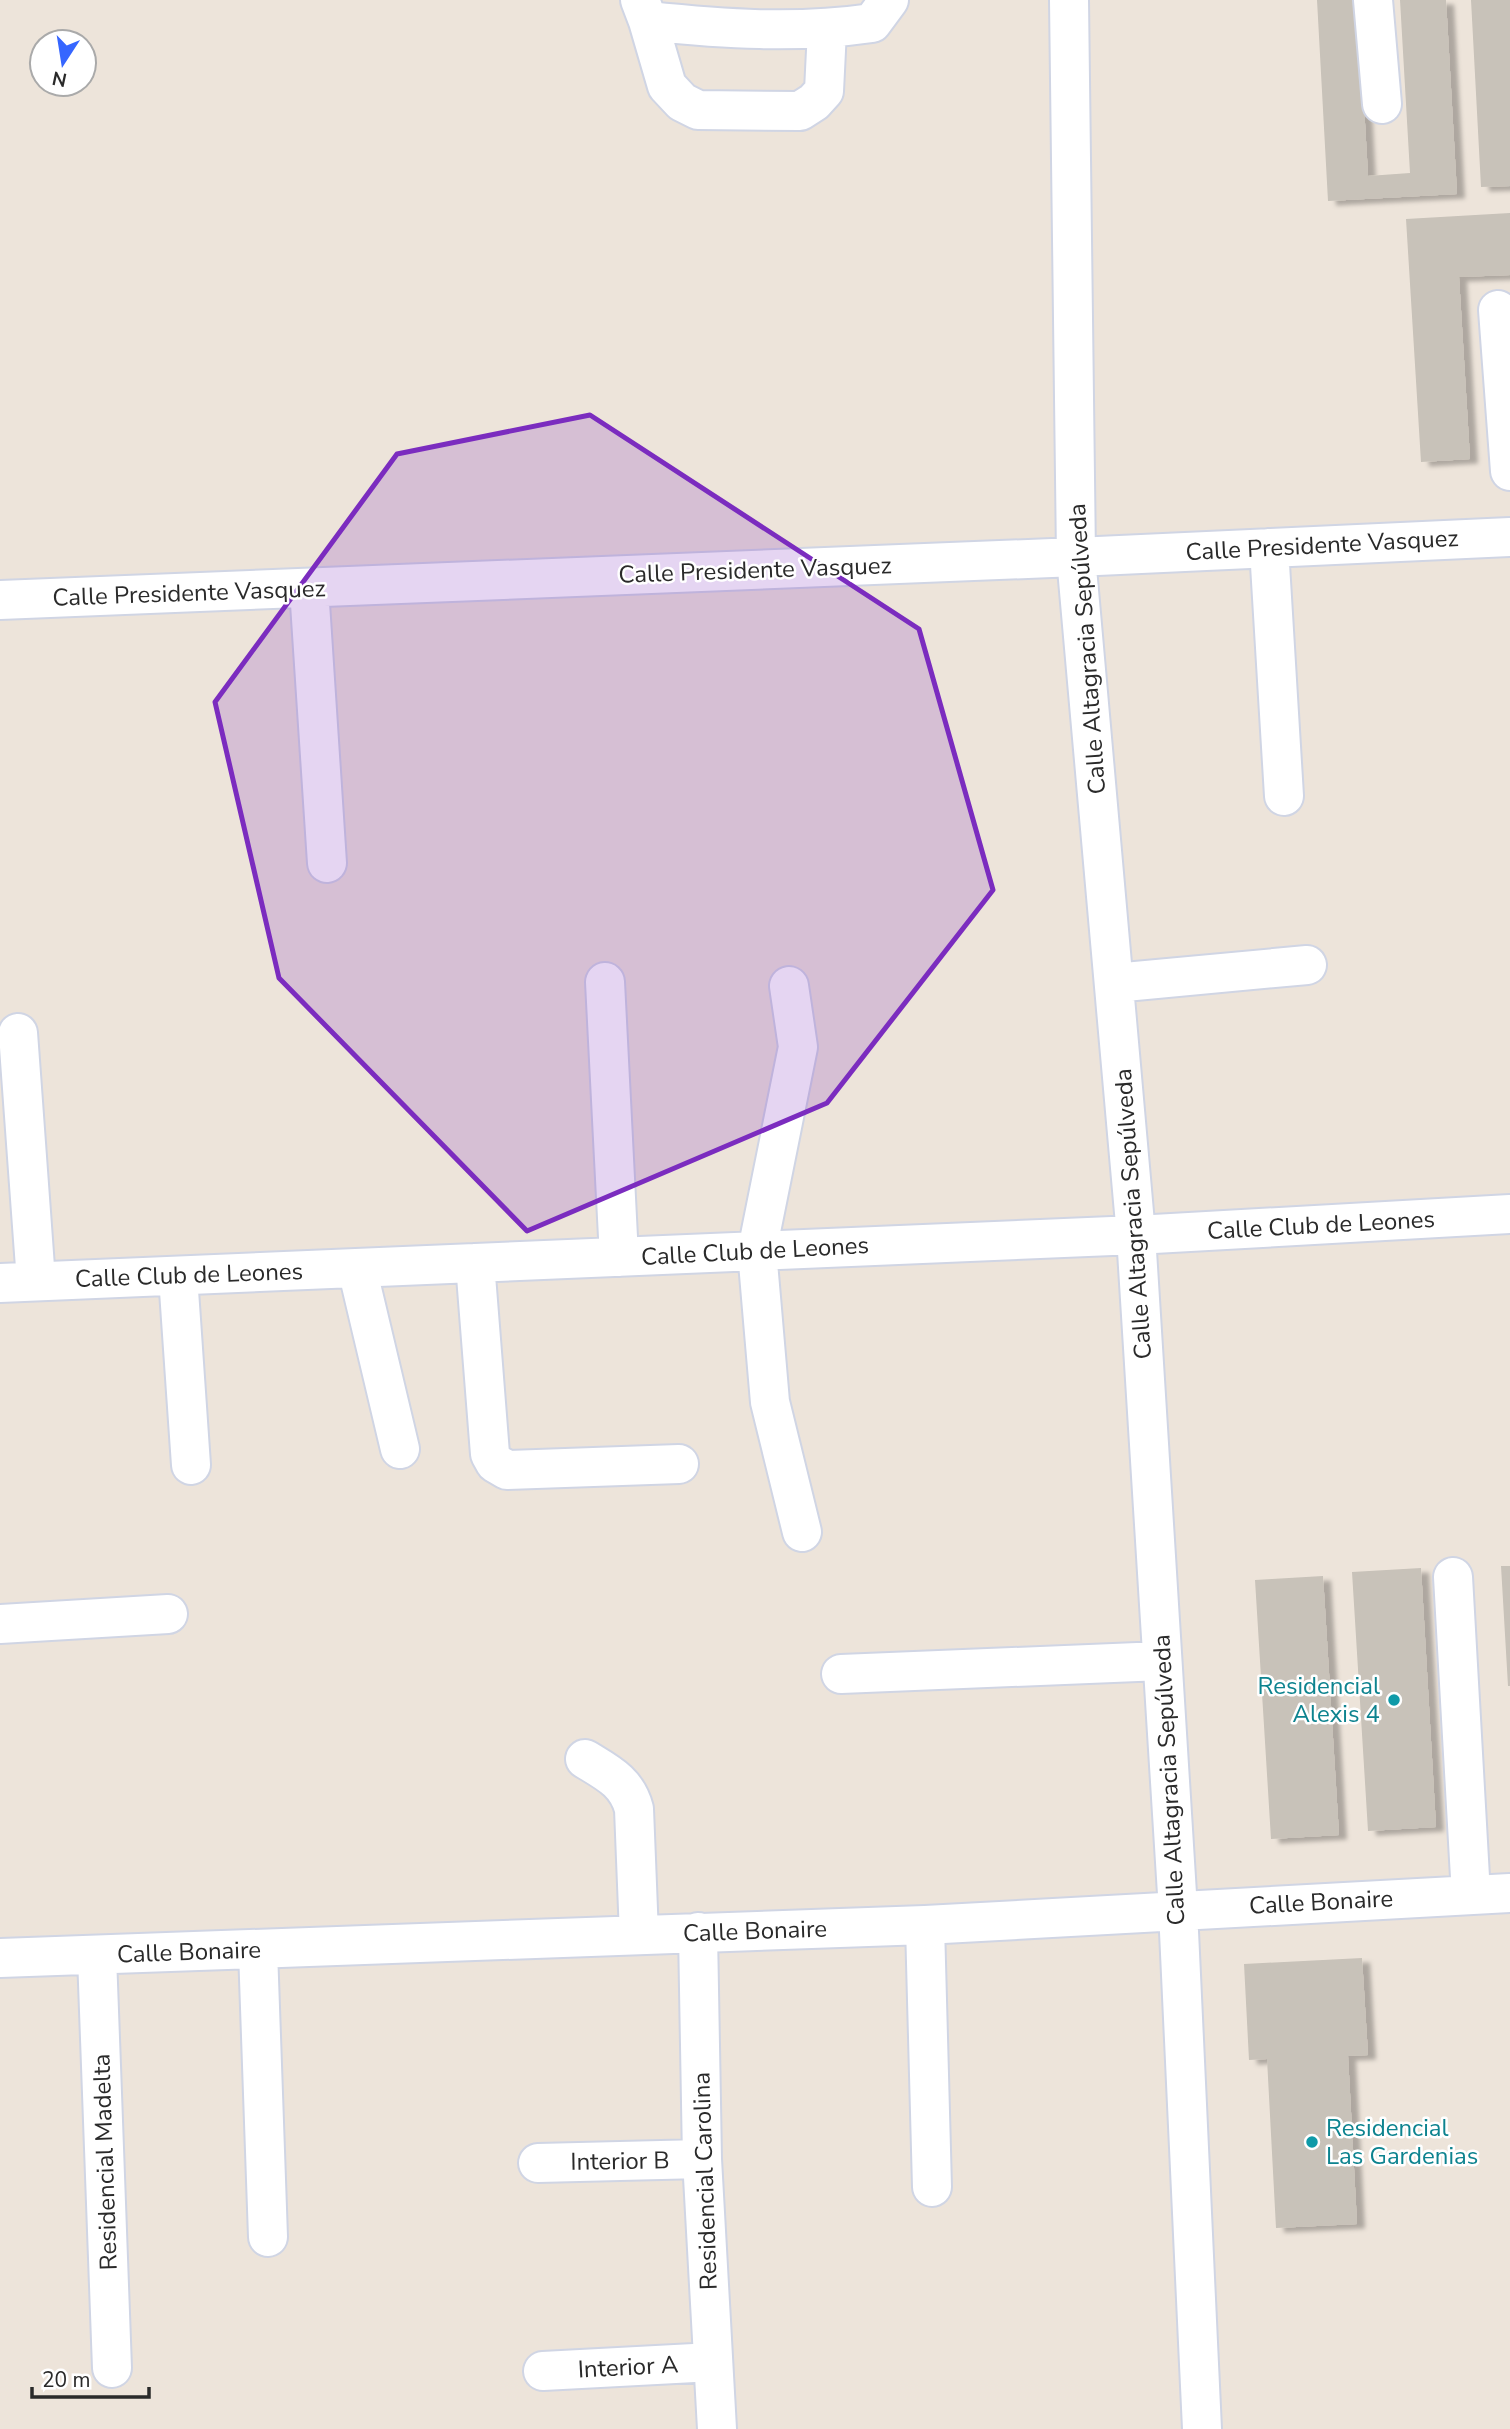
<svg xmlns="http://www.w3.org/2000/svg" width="1510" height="2429" viewBox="0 0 1510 2429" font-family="'Nunito Sans',sans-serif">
<defs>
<filter id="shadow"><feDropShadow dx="8" dy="4.5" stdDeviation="2" flood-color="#0004"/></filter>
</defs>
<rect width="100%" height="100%" fill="#ede4da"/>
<path fill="#c8c2b9" filter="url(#shadow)" d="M 1317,0 L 1358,0 L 1368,176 L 1410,173 L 1400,0 L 1446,0 L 1457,194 L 1328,201 Z
M 1471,0 L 1510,0 L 1510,186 L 1481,187 Z
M 1510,213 L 1510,275 L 1459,277 L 1470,459 L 1421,462 L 1406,219 Z
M 1501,1566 L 1510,1566 L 1510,1686 L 1508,1686 Z
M 1421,1568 L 1436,1827 L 1368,1831 L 1352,1572 Z
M 1323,1576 L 1339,1835 L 1271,1839 L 1255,1580 Z
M 1362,1958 L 1368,2055 L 1348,2056 L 1357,2224 L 1276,2228 L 1267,2059 L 1249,2060 L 1244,1964 Z"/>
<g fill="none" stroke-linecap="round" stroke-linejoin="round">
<defs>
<path id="minor" d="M 640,0 L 648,21 C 724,29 796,34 872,23 L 889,0
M 1069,0 L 1076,557 L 1136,1235 L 1178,1910 L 1202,2429
M 1373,0 L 1382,104
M 648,21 L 667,86 L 682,102 L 698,110 L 800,111 L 814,102 L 824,91 L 827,30
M 1498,310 L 1510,471
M 1269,548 L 1284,796
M 309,588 L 327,863
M 0,600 L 1076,557 L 1510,537
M 605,982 L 619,1257
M 1114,983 L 1307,965
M 789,986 L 798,1047 L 757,1251 L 770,1402 L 802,1532
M 18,1033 L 36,1281
M 475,1263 L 490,1454 L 495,1463 L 507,1470 L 679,1464
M 357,1268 L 400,1449
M 178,1276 L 191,1465
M 0,1283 L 1136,1235 L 1510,1214
M 1453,1577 L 1471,1895
M 0,1624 L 168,1614
M 841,1674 L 1162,1661
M 585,1759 C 608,1773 627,1782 634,1809 L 639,1935
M 925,1925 L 932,2187
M 698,1932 L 702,2159 L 717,2429
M 258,1950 L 268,2237
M 97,1956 L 112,2368
M 0,1958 L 925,1925 L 1510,1893
M 538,2163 L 702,2159
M 543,2371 L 713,2362"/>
</defs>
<use href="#minor" stroke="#d0d5e4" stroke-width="42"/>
<use href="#minor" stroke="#fff" stroke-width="38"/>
</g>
<path fill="#7b2cbf" fill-opacity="0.2" stroke="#7b2cbf" stroke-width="5" stroke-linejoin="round" d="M 590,415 L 919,629 L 993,890 L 827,1103 L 527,1231 L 279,978 L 215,702 L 397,454 Z"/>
<g fill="#0f9aa8" stroke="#fff" stroke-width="2.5">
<circle cx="1394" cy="1700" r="7"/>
<circle cx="1312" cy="2142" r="7"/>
</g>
<g text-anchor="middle" stroke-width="5" stroke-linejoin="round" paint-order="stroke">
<g font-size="24" fill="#2a2a2a" stroke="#fff">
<text transform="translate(1322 545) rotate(-3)" y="8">Calle Presidente Vasquez</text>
<text transform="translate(755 570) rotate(-2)" y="8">Calle Presidente Vasquez</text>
<text transform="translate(189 593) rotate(-2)" y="8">Calle Presidente Vasquez</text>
<text transform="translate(1087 649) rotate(-94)" y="8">Calle Altagracia Sepúlveda</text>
<text transform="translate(1133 1214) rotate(-94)" y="8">Calle Altagracia Sepúlveda</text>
<text transform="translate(1321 1225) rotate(-3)" y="8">Calle Club de Leones</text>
<text transform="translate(755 1251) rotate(-3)" y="8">Calle Club de Leones</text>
<text transform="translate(189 1275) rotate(-2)" y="8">Calle Club de Leones</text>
<text transform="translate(1169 1780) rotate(-93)" y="8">Calle Altagracia Sepúlveda</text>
<text transform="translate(1321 1902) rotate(-3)" y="8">Calle Bonaire</text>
<text transform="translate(755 1931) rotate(-2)" y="8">Calle Bonaire</text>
<text transform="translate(189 1952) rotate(-2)" y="8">Calle Bonaire</text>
<text transform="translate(620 2161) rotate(-1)" y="8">Interior B</text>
<text transform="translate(105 2162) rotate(-92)" y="8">Residencial Madelta</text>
<text transform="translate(705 2181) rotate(-92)" y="8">Residencial Carolina</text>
<text transform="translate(628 2367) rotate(-3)" y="8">Interior A</text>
</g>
<g font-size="24" fill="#0d838f" stroke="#fff" text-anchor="end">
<text x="1380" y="1694">Residencial<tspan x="1380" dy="28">Alexis 4</tspan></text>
<text x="1326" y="2136" text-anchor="start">Residencial<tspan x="1326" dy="28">Las Gardenias</tspan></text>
</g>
</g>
<g transform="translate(63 63) rotate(192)"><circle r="33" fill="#ffffff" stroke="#aaaaaa" stroke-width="2"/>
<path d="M0-5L12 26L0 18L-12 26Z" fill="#3666ff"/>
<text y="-10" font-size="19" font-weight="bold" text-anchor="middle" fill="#2a2a2a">N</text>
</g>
<path d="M32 2387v10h117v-10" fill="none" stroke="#2a2a2a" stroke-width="3.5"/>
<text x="42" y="2387" font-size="21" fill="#2a2a2a" stroke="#ffffff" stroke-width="5" paint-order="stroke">20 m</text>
</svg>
